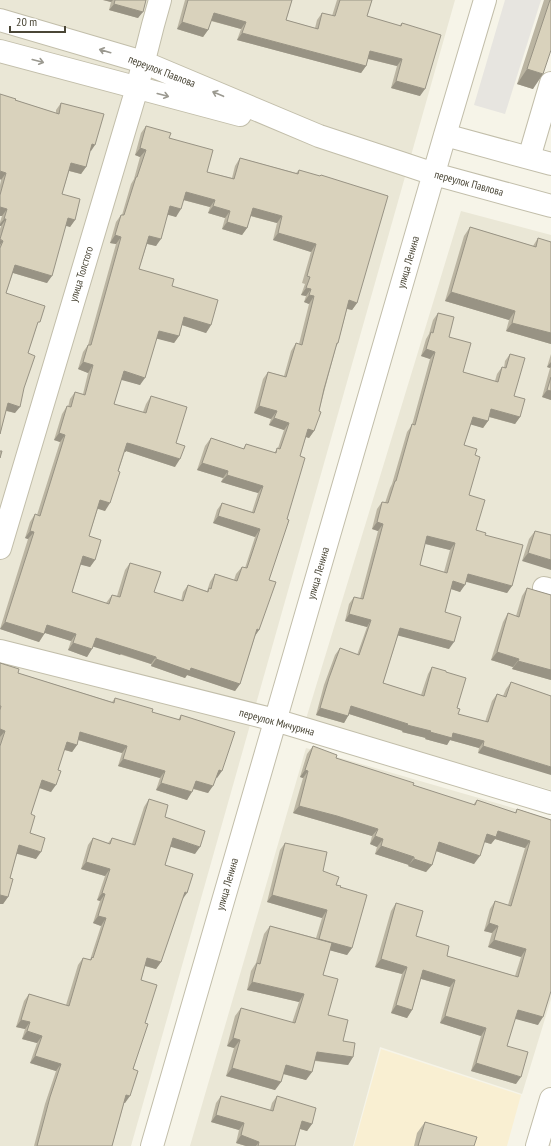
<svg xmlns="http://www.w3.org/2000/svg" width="551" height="1146" viewBox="0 0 551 1146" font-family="'PT Sans Narrow',sans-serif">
<rect width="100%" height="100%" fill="#f6f4e8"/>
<path fill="#eae7d6" d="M 0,0 L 455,0 L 131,1146 L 0,1146 Z
M 461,211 L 551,235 L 551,790 L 306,719 Z
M 306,748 L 551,819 L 551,999 L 522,1094 L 380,1047 L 353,1146 L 190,1146 Z"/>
<path fill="#f9efd2" d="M 381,1049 L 521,1095 L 507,1146 L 354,1146 Z"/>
<path fill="#e7e5e0" d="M 505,0 L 541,0 L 505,114 L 474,105 Z"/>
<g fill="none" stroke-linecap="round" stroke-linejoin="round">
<defs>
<path id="minor" d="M 0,20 L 143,62 L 319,136 L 401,163 L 434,174 L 551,206
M 0,51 L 240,115
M 445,135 L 551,164
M 529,158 L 551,83
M 0,548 L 137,88 L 153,25 L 160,0
M 544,588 L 551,590
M 0,651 L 275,720 L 551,803
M 152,1146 L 445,135 L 485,0
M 537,1146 L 551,1099"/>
</defs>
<use href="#minor" stroke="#c2beaa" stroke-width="24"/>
<use href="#minor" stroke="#fff" stroke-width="22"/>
</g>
<path fill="#bbb5a2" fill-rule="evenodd" d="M 103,0 L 146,0 L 138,18 L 109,10 L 111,2 Z
M 185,0 L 292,0 L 286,20 L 315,28 L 317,20 L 322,13 L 332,16 L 337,0 L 372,0 L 367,16 L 399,26 L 402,23 L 420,96 L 391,88 L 397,66 L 368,59 L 366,66 L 361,73 L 237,40 L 241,29 L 211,21 L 208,30 L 203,37 L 177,29 Z
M 544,0 L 551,0 L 533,89 L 517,84 Z
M 15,100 L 56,113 L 56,110 L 61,103 L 91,151 L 90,151 L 86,167 L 81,174 L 69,171 L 62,194 L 75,220 L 70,227 L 66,225 L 47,283 L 13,273 L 6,293 L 36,328 L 28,353 L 15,413 L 6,411 L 0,434 L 0,229 L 1,226 L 0,226 L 0,222 L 2,216 L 0,216 L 0,185 L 1,180 Z
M 146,126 L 169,138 L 207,172 L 232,178 L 235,166 L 240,158 L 296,173 L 299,170 L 357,303 L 352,310 L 347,309 L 338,343 L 336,347 L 319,411 L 314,431 L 309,438 L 306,437 L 300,456 L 269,580 L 259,630 L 255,636 L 240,684 L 235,691 L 187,675 L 185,678 L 151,666 L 151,664 L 93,646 L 87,657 L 68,650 L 71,641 L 45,633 L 39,642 L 0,629 L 28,539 L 25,538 L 30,522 L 35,514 L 37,515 L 60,442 L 54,440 L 62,414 L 67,406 L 68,407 L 70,399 L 75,392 L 83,394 L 88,373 L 78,369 L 83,352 L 88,345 L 116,244 L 110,243 L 116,222 L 121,215 L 122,215 L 131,184 L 134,179 L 140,157 L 135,155 L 141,133 ZM 183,200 L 210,207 L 208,213 L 225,218 L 222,229 L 242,235 L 247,228 L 250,216 L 277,223 L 273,240 L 311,252 L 302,283 L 305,284 L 301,295 L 306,296 L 304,302 L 309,304 L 299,344 L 296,343 L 291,351 L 284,376 L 268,372 L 263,379 L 254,413 L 271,419 L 269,425 L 284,430 L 278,448 L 274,453 L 246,444 L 243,449 L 211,438 L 205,446 L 197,470 L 223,478 L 221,482 L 258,493 L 252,512 L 222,503 L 217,510 L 213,523 L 255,537 L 245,568 L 242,567 L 236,574 L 234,580 L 215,574 L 210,582 L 207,591 L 188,585 L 183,592 L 181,601 L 154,592 L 130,563 L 125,570 L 117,596 L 112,595 L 106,603 L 72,592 L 81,564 L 90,567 L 95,560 L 89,536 L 98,508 L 105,511 L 125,451 L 126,452 L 126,451 L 175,467 L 176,443 L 151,396 L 146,404 L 143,412 L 114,404 L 121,379 L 140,385 L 157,338 L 174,343 L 179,336 L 182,325 L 206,333 L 211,325 L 172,286 L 139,269 L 147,244 L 156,246 L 168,214 L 176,217 Z
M 470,227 L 533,246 L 538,238 L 551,344 L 506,331 L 509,320 L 445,301 L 464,236 Z
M 438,313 L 463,372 L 495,381 L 497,374 L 502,367 L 504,368 L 505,361 L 510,354 L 514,396 L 520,417 L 515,424 L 489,417 L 488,421 L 483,428 L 471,424 L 464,445 L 475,455 L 469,495 L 476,530 L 485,535 L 512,586 L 507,593 L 466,581 L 460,592 L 451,589 L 445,612 L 449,649 L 398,635 L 383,683 L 421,695 L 428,674 L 432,667 L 446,672 L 458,714 L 485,722 L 492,701 L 497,694 L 503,696 L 506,689 L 511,682 L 551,696 L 478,753 L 479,748 L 450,740 L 447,745 L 425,739 L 426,738 L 402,732 L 403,731 L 349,714 L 348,716 L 344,723 L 316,715 L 324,685 L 335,655 L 340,648 L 357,655 L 367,627 L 345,621 L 349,604 L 354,597 L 360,599 L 378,531 L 372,529 L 377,509 L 382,502 L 385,503 L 390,488 L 392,484 L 407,432 L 412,425 L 430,359 L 421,356 L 426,339 L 429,334 L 433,320 ZM 425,544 L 450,550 L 444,572 L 420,565 Z
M 551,354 L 551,400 L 542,397 L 550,368 L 547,367 Z
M 535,531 L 551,535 L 522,561 L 529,539 Z
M 527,588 L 551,595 L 551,680 L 512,669 L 513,667 L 491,660 L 503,622 L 508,613 L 516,616 L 522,596 Z
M 0,663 L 18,673 L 112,702 L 115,698 L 152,712 L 178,720 L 181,715 L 217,778 L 216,778 L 208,793 L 193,789 L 187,800 L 156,790 L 160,778 L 118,766 L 122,753 L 78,740 L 77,745 L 72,752 L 64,750 L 51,792 L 39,788 L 31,814 L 30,833 L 36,859 L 17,853 L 10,878 L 8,897 L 3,904 L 0,904 Z
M 313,746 L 336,758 L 413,785 L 473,805 L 477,800 L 515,813 L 517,809 L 551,820 L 538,1025 L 515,1018 L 507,1046 L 516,1084 L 471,1071 L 481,1036 L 440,1023 L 450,987 L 421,979 L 412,1010 L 407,1018 L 391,1013 L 402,974 L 375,967 L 391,911 L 396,903 L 416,936 L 447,956 L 515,976 L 521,957 L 488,947 L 492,933 L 484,931 L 490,909 L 495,901 L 508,905 L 525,848 L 495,839 L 491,844 L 484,842 L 474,864 L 436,851 L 432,865 L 426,872 L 408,866 L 409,865 L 375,854 L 377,847 L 370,844 L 372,836 L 331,824 L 293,813 L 303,778 L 300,777 L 307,754 Z
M 149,799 L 195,854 L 171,846 L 165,865 L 182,900 L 161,962 L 156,969 L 145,966 L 141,980 L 145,1023 L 125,1103 L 124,1103 L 112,1146 L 34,1146 L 45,1104 L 56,1071 L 30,1063 L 37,1043 L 22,1039 L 25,1029 L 16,1027 L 24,1001 L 29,994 L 66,1005 L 78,965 L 83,958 L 90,960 L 101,926 L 93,923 L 100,901 L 97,900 L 105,876 L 81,869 L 88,845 L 93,838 L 108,843 L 112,838 L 132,844 L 144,807 Z
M 285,843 L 323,871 L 336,885 L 340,887 L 352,948 L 347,955 L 330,950 L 323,975 L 328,1015 L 343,1041 L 353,1057 L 348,1065 L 315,1061 L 312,1072 L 306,1080 L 283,1074 L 281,1082 L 275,1090 L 226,1076 L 234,1048 L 227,1046 L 235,1016 L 241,1008 L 292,1023 L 299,1002 L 247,990 L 251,971 L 256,963 L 264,934 L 270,926 L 316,938 L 322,918 L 267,902 L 280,850 Z
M 221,1096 L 270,1110 L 272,1103 L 277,1096 L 312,1124 L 307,1131 L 300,1129 L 295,1146 L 246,1146 L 236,1143 L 239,1130 L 211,1122 L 216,1103 Z
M 425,1122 L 474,1146 L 414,1146 L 417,1133 Z"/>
<path fill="#989384" d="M 103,0 L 113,0 L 111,2 Z
M 114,4 L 143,12 L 138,18 L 109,10 Z
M 214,13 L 246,22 L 241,29 L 209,20 Z
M 182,22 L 208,30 L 203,37 L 177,29 Z
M 242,33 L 366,66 L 361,73 L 237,40 Z
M 370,51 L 402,59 L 397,66 L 365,58 Z
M 527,69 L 543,74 L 533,89 L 517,84 Z
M 396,81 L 425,89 L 420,96 L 391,88 Z
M 92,144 L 95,145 L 91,151 L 87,151 Z
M 140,148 L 146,150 L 140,157 L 135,155 Z
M 71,163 L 86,167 L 81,174 L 66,170 Z
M 0,171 L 6,173 L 1,180 L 0,179 Z
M 186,192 L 215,200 L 210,207 L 180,199 Z
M 170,206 L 181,209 L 176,217 L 165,214 Z
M 213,206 L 230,211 L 225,218 L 208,213 Z
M 0,207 L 7,209 L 2,216 L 0,216 Z
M 253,208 L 282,216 L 277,223 L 248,215 Z
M 68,218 L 75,220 L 70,227 L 63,225 Z
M 4,219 L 6,219 L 1,226 L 0,226 L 0,224 Z
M 227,222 L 247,228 L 242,235 L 222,229 Z
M 278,233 L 316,244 L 311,252 L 273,240 Z
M 115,235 L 121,237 L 116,244 L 110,243 Z
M 149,236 L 161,239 L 156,246 L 144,243 Z
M 0,240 L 3,241 L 0,245 Z
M 15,265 L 52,276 L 47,283 L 10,272 Z
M 306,288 L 311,289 L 306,296 L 301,295 Z
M 451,292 L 515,311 L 509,320 L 445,301 Z
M 309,295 L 314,296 L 309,304 L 304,302 Z
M 349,300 L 357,303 L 352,310 L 344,308 Z
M 184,317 L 211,325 L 206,333 L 179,324 Z
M 512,323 L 551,333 L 551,344 L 506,331 Z
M 159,331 L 179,336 L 174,343 L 154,338 Z
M 426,349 L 435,352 L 430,359 L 421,356 Z
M 83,362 L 93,365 L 88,373 L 78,369 Z
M 551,362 L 551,367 L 550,368 L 547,367 Z
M 124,371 L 145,378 L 140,385 L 118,379 Z
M 547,390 L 551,391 L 551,400 L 542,397 Z
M 8,403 L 20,407 L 15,413 L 4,410 Z
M 259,406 L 277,411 L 271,419 L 254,413 Z
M 491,409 L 520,417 L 515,424 L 486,416 Z
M 473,417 L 488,421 L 483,428 L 469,424 Z
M 274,418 L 289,423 L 284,430 L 269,425 Z
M 308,429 L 314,431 L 309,438 L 303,436 Z
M 59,433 L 65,435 L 60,442 L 54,440 Z
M 127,443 L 131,444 L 180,459 L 175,467 L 126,451 L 126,452 L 122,451 Z
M 202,463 L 228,471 L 223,478 L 197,470 Z
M 227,475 L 263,486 L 258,493 L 221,482 Z
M 100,500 L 110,503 L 105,511 L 95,508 Z
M 218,516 L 260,529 L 255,537 L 213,523 Z
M 377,522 L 383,524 L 378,531 L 372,529 Z
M 30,531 L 34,532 L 28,539 L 25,538 Z
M 427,536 L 455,543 L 450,550 L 422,543 Z
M 528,553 L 551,560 L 551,570 L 522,561 Z
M 83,556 L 95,560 L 90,567 L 78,564 Z
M 468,574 L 512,586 L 507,593 L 463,581 Z
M 453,581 L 465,585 L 460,592 L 448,588 Z
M 349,614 L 371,620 L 367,627 L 345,621 Z
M 5,622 L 44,634 L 39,642 L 0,629 Z
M 47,625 L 76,634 L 71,641 L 42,632 Z
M 400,628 L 454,642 L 449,649 L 396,635 Z
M 257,629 L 259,630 L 254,637 Z
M 96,638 L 125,647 L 156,657 L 151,664 L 121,654 L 120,655 L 91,646 Z
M 73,643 L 92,649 L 87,657 L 68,650 Z
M 497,652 L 519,659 L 513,667 L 491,660 Z
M 156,659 L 191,668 L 240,684 L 235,691 L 187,675 L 185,678 L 151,666 Z
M 518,661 L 551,670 L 551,680 L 512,669 Z
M 351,706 L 408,724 L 403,731 L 346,713 Z
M 320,708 L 348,716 L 344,723 L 316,715 Z
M 407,725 L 431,731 L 426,738 L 402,732 Z
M 0,729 L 5,731 L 0,737 Z
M 80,732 L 127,746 L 122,753 L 75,739 Z
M 430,732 L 453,733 L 484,741 L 479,748 L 450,740 L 447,745 L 425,739 Z
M 67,742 L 77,745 L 72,752 L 62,749 Z
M 483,746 L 551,767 L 551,775 L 478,753 Z
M 123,759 L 165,771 L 160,778 L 118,766 Z
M 219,770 L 222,771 L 217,778 L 214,777 Z
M 305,770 L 308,771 L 303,778 L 300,777 Z
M 42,780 L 56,785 L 51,792 L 37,787 Z
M 196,781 L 213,786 L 208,793 L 191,788 Z
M 161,783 L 192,792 L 187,800 L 156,790 Z
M 299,806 L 337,816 L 378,829 L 372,836 L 331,824 L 293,813 Z
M 498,831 L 530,841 L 525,848 L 495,839 L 491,844 L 481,841 L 487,834 Z
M 375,836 L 383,839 L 377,847 L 370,844 Z
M 173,838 L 200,847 L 195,854 L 168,846 Z
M 439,842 L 480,856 L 474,864 L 433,850 Z
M 19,845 L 41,852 L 36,859 L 14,853 Z
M 381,846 L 414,857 L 409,865 L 375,854 Z
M 414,859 L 432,865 L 426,872 L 408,866 Z
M 86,862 L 110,869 L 105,876 L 81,869 Z
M 185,892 L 187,893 L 182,900 Z
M 102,893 L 105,894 L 100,901 L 97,900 Z
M 0,895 L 8,897 L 3,904 L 0,904 Z
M 272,895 L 327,910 L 322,918 L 267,902 Z
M 98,916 L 106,918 L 101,926 L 93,923 Z
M 489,923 L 498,926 L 492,933 L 484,931 Z
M 319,939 L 352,948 L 347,955 L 314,946 Z
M 494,940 L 526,949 L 521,957 L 488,947 Z
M 147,958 L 161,962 L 156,969 L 142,965 Z
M 381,959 L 407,967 L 402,974 L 375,967 Z
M 423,970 L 455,980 L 450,987 L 418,978 Z
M 252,982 L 304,994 L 299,1002 L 247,990 Z
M 396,1005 L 412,1010 L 407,1018 L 391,1013 Z
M 518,1010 L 543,1017 L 538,1025 L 512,1018 Z
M 445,1016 L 486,1028 L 481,1036 L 440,1023 Z
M 21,1020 L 30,1022 L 25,1029 L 16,1027 Z
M 27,1031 L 42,1036 L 37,1043 L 22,1039 Z
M 233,1038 L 240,1040 L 234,1048 L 227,1046 Z
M 317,1052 L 353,1057 L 348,1065 L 312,1060 Z
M 35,1056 L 61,1064 L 56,1071 L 30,1063 Z
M 476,1063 L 521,1077 L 516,1084 L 471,1071 Z
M 286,1065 L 312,1072 L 306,1080 L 280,1073 Z
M 232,1068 L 281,1082 L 275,1090 L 226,1076 Z
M 126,1095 L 130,1096 L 125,1103 L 121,1102 Z
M 216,1115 L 244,1123 L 239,1130 L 211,1122 Z
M 302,1121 L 312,1124 L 307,1131 L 297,1128 Z
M 241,1135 L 259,1142 L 256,1146 L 246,1146 L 236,1143 Z"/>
<path fill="#d9d2bc" stroke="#989384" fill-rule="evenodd" d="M 115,0 L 146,0 L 143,12 L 114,4 Z
M 188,0 L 292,0 L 286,20 L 318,29 L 322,13 L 335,16 L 340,0 L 372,0 L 367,16 L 401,26 L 402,23 L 441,35 L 425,89 L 396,81 L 402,59 L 370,51 L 366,66 L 242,33 L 246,22 L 214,13 L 208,30 L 182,22 Z
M 550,0 L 551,0 L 551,50 L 543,74 L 527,69 Z
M 0,94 L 16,99 L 15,100 L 59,114 L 61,103 L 104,114 L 95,145 L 92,144 L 86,167 L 71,163 L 62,194 L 80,199 L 75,220 L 68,218 L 52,276 L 15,265 L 6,293 L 45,306 L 40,322 L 38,322 L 28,353 L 35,356 L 24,388 L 20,407 L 8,403 L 0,434 L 0,248 L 3,241 L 0,239 L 6,219 L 4,219 L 7,209 L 0,207 L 0,195 L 6,173 L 0,171 Z
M 146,126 L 171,133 L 169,138 L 213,150 L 207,172 L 234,179 L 240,158 L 298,174 L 299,170 L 320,176 L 321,175 L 388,196 L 357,303 L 349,300 L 338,343 L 337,343 L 324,389 L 319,411 L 321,412 L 314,431 L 308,429 L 300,456 L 305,458 L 287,519 L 289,520 L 269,580 L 276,582 L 259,630 L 257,629 L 240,684 L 191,668 L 190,671 L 156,659 L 156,657 L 96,638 L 92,649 L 73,643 L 76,634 L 47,625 L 44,634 L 5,622 L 34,532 L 30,531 L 35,514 L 40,516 L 65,435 L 59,433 L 67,406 L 71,407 L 75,392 L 85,395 L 93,365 L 83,362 L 88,345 L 91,345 L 121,237 L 115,235 L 121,215 L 124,215 L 136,177 L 137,177 L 146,150 L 140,148 ZM 186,192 L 215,200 L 213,206 L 230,211 L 227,222 L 247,228 L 253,208 L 282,216 L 278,233 L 316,244 L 307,276 L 310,277 L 306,288 L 311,289 L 309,295 L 314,296 L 302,345 L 296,343 L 286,377 L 268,372 L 259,406 L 277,411 L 274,418 L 289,423 L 280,449 L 277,448 L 276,453 L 246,444 L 244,449 L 211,438 L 202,463 L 228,471 L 227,475 L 263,486 L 254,513 L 222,503 L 218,516 L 260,529 L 247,568 L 242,567 L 237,581 L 215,574 L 211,589 L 209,588 L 208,592 L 188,585 L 183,601 L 154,592 L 161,572 L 130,563 L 120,597 L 112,595 L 109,604 L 72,592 L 83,556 L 95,560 L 101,540 L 89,536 L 100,500 L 110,503 L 120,472 L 118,471 L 127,443 L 131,444 L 180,459 L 185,446 L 176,443 L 187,407 L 151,396 L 146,413 L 114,404 L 124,371 L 145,378 L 159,331 L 179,336 L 184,317 L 211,325 L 218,300 L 172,286 L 174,279 L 139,269 L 149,236 L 161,239 L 170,206 L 181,209 Z
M 470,227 L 536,247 L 538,238 L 551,242 L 551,333 L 512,323 L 515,311 L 451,292 Z
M 438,313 L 454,317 L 449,337 L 471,343 L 463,372 L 498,382 L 502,367 L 506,368 L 510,354 L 525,358 L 514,396 L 525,399 L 520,417 L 491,409 L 488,421 L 473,417 L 464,445 L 477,449 L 475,455 L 480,457 L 469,495 L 485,500 L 476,530 L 486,533 L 485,535 L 523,545 L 512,586 L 468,574 L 465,585 L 453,581 L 445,612 L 461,617 L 454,642 L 400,628 L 383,683 L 424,696 L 432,667 L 446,671 L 446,672 L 466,678 L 457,708 L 460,709 L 458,714 L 488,722 L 497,694 L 506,697 L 511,682 L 551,696 L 551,767 L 483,746 L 484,741 L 453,733 L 452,738 L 430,732 L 431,731 L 407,725 L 408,724 L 351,706 L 348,716 L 320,708 L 329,678 L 340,648 L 359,655 L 371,620 L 349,614 L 354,597 L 363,599 L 383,524 L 377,522 L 382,502 L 388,503 L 395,481 L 396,481 L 412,424 L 415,425 L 435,352 L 426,349 L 431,332 L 433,333 ZM 427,536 L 455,543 L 447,573 L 420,565 Z
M 551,377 L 551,391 L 547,390 Z
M 0,451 L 2,451 L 0,458 Z
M 535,531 L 551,535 L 551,560 L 528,553 Z
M 527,588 L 551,595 L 551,670 L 518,661 L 519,659 L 497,652 L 508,613 L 519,617 Z
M 0,663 L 19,669 L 18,673 L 114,703 L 115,698 L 153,709 L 152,712 L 180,720 L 181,715 L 235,732 L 222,771 L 219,770 L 213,786 L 196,781 L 192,792 L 161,783 L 165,771 L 123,759 L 127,746 L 80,732 L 77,745 L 67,742 L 58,770 L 61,771 L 56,785 L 42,780 L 31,814 L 35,816 L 30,833 L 45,838 L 41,852 L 19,845 L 10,878 L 13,879 L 8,897 L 0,895 L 0,746 L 5,731 L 0,729 L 0,710 L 1,706 L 0,706 Z
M 313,746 L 337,755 L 336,758 L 414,783 L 413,785 L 475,805 L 477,800 L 516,813 L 517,809 L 551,820 L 551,991 L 543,1017 L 518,1010 L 507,1046 L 528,1052 L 521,1077 L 476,1063 L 486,1028 L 445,1016 L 455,980 L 423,970 L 412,1010 L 396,1005 L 407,967 L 381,959 L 396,903 L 423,911 L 416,936 L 449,946 L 447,956 L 518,977 L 526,949 L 494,940 L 498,926 L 489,923 L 495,901 L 511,906 L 530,841 L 498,831 L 496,837 L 487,834 L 480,856 L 439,842 L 432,865 L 414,859 L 414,857 L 381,846 L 383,839 L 375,836 L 378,829 L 337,816 L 299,806 L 308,771 L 305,770 Z
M 149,799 L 168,805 L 165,817 L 205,831 L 200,847 L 173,838 L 165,865 L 193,874 L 187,893 L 185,892 L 161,962 L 147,958 L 141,980 L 157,985 L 145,1023 L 148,1024 L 133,1069 L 138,1071 L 130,1096 L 126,1095 L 112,1146 L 37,1146 L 50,1097 L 61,1064 L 35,1056 L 42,1036 L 27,1031 L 30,1022 L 21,1020 L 29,994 L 69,1006 L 83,958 L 91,960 L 92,957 L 93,958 L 106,918 L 98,916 L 105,894 L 102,893 L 110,869 L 86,862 L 93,838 L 110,844 L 112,838 L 135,845 Z
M 285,843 L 327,852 L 323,871 L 339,877 L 336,885 L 341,886 L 340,887 L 367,895 L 352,948 L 319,939 L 327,910 L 272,895 Z
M 270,926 L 332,943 L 323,975 L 338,979 L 328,1015 L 348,1020 L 343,1041 L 355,1043 L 353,1057 L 317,1052 L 312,1072 L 286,1065 L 281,1082 L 232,1068 L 240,1040 L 233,1038 L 241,1008 L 295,1023 L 304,994 L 252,982 L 257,963 L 260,964 Z
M 221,1096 L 273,1111 L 277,1096 L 316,1108 L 312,1124 L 302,1121 L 295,1146 L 258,1146 L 259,1142 L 241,1135 L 244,1123 L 216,1115 Z
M 425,1122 L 477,1137 L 474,1146 L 418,1146 Z"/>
<defs><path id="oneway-shaft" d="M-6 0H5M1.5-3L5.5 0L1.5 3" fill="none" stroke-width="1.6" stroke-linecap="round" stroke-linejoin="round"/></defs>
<g stroke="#9b9990">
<use href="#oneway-shaft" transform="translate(105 51) rotate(-164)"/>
<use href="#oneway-shaft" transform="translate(38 61) rotate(15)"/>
<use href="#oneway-shaft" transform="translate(218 94) rotate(-157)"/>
<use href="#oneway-shaft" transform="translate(163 95) rotate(15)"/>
</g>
<g text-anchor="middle" stroke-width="3.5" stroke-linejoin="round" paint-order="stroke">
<g font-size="11" fill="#4a4636" stroke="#fff">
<text transform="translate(162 71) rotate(21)" y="4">переулок Павлова</text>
<text transform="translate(469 183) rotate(15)" y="4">переулок Павлова</text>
<text transform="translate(408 262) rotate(-74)" y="4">улица Ленина</text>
<text transform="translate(81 274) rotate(-73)" y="4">улица Толстого</text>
<text transform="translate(318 573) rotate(-74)" y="4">улица Ленина</text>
<text transform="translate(277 722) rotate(15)" y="4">переулок Мичурина</text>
<text transform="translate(227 884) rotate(-74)" y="4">улица Ленина</text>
</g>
</g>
<path d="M10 26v6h55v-6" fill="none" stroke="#4a4636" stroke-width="2"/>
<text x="16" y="26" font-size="12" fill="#4a4636" stroke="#ffffff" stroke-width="3" paint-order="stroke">20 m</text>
</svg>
